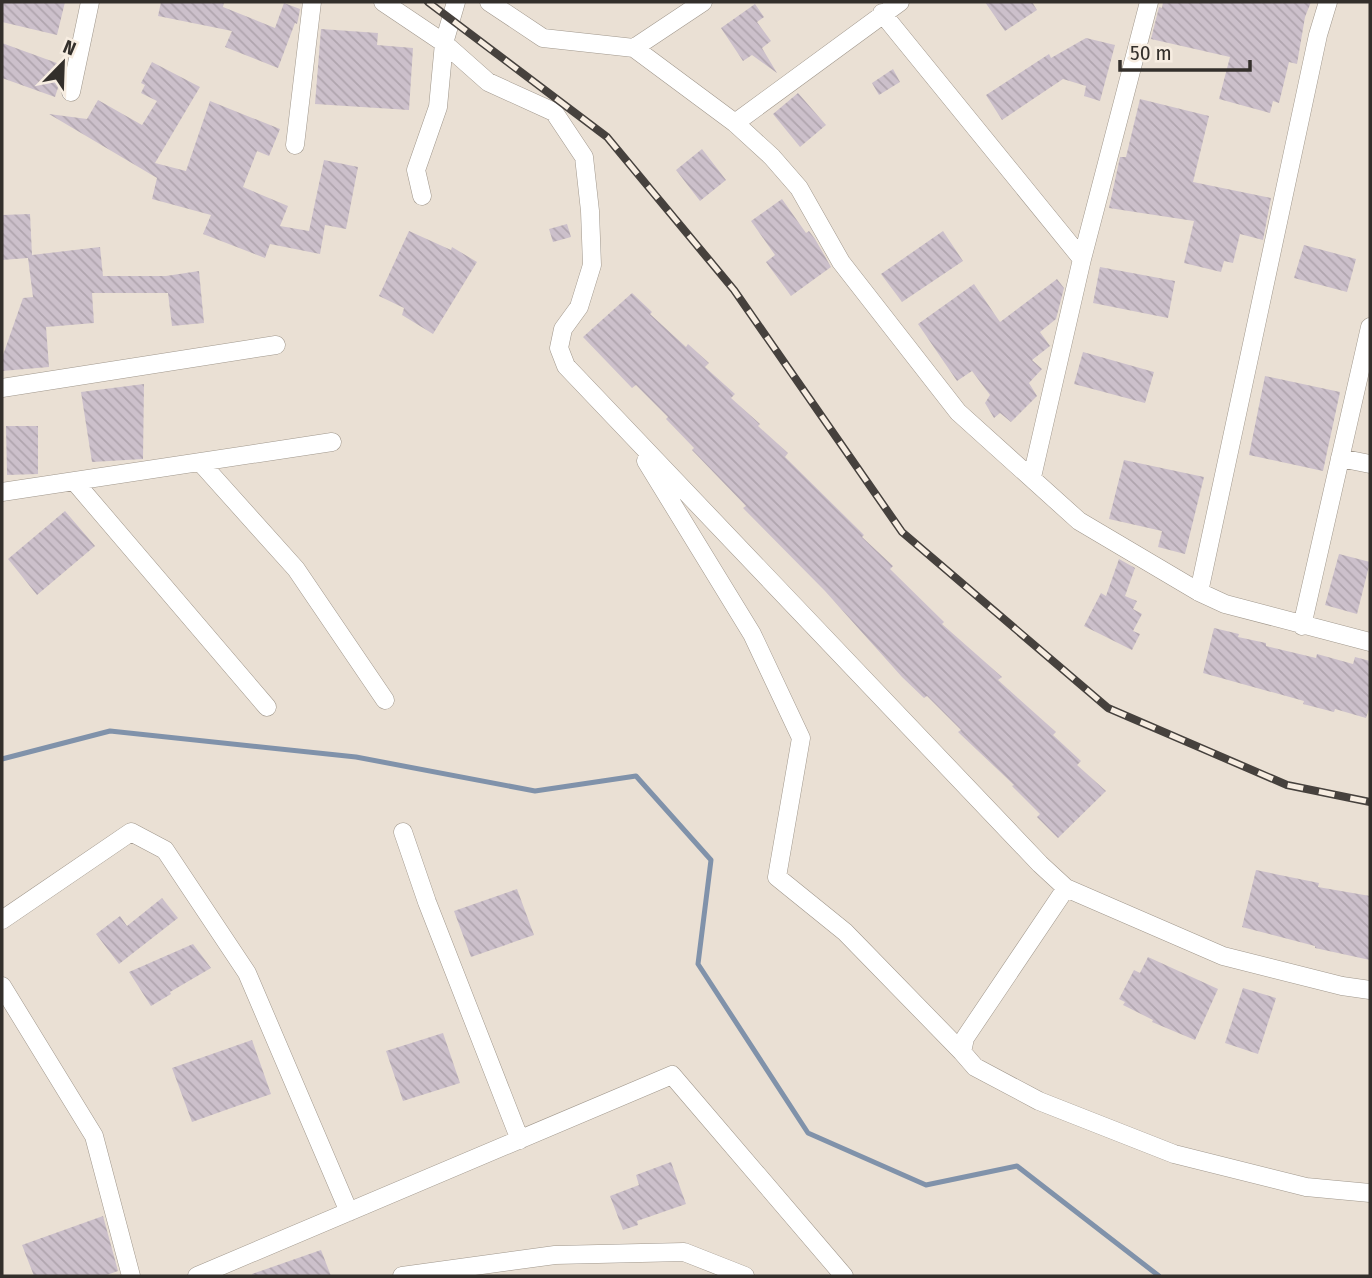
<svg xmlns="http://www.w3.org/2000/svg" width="1372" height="1278" viewBox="0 0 1372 1278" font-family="'Fira Sans Condensed',sans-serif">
<defs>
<pattern id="building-back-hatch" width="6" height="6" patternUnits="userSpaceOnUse" patternTransform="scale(1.75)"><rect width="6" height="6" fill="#ccc0cb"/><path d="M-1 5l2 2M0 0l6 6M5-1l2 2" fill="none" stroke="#b0a5ae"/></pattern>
</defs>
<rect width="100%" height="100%" fill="#eae0d4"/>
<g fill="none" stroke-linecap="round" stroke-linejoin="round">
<path stroke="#8092aa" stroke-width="5" d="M 2,759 L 110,731 L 356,757 L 535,791 L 636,776 L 711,860 L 698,964 L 808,1133 L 926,1185 L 1017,1166 L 1159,1276"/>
</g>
<path fill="url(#building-back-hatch)" d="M 2,2 L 65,2 L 57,35 L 2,22 Z
M 161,2 L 224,2 L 223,7 L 275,28 L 284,3 L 300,9 L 298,20 L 297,24 L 295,23 L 278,68 L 225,47 L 232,31 L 158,16 Z
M 985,2 L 1032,2 L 1037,10 L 1005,31 Z
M 1163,2 L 1311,2 L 1305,17 L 1297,64 L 1289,62 L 1279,103 L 1273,101 L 1270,113 L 1219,99 L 1230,57 L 1151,39 L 1159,7 L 1162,8 Z
M 755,4 L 764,17 L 757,22 L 771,41 L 762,48 L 777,73 L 752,55 L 743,61 L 721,28 Z
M 321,29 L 378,33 L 377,45 L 413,48 L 409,110 L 315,104 Z
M 1086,38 L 1115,45 L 1100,101 L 1084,96 L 1086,86 L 1063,79 L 1002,120 L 986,95 L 1049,54 L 1051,58 Z
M 2,43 L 65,66 L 55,97 L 2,78 Z
M 152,62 L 200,87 L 155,163 L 186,171 L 210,101 L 280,129 L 269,156 L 257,151 L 243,187 L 288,206 L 280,226 L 309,231 L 324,160 L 358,167 L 346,229 L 325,225 L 320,254 L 270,244 L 265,258 L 203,234 L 211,215 L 152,199 L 157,178 L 49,114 L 87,119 L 98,100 L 142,125 L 157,101 L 141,93 L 145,85 L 141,83 Z
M 893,69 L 900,82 L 879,95 L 872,83 Z
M 798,93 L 826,125 L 800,147 L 773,114 Z
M 1140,99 L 1209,116 L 1193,182 L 1271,198 L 1263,240 L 1240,234 L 1233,263 L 1224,261 L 1221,272 L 1184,263 L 1194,221 L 1109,208 L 1120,157 L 1126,157 Z
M 702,149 L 726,180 L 700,201 L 676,170 Z
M 782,199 L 806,233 L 809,231 L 815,239 L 831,267 L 791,296 L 766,262 L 775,255 L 751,221 Z
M 30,214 L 32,255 L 100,247 L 103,276 L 166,276 L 199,271 L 204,323 L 172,326 L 168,293 L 92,293 L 94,323 L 46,327 L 49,367 L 2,371 L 2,358 L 23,298 L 33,297 L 28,258 L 2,260 L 2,215 Z
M 567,224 L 571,237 L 553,242 L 549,229 Z
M 409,231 L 451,250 L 452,247 L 477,262 L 433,334 L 402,315 L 404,308 L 379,296 Z
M 943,231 L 963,261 L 902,302 L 881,274 Z
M 1304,245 L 1356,259 L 1347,292 L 1294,278 Z
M 1100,267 L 1175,281 L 1168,318 L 1093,303 Z
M 1057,279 L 1064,288 L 1056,319 L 1040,332 L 1050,346 L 1032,360 L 1042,369 L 1029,383 L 1037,396 L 1011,422 L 1000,413 L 994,418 L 985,403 L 990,395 L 972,371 L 957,381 L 918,324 L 974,284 L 1000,322 Z
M 632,293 L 652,312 L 650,314 L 686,347 L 688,344 L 709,363 L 705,367 L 735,394 L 731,398 L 760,424 L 758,426 L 788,453 L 785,457 L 864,535 L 862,537 L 893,566 L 890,569 L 944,622 L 942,624 L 1002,677 L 998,680 L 1056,732 L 1053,735 L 1081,761 L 1077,765 L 1106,791 L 1058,838 L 1037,817 L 1040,814 L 1012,786 L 1014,785 L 958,732 L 961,730 L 927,696 L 924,698 L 902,677 L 825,591 L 743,508 L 746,506 L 692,450 L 694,448 L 666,419 L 668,417 L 636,385 L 632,388 L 583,337 Z
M 1083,352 L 1154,372 L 1145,403 L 1074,384 Z
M 1265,376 L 1340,392 L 1323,471 L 1249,455 Z
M 144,384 L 143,459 L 92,462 L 81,392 Z
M 6,426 L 38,426 L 38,474 L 7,475 Z
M 1124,460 L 1204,477 L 1185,554 L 1158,547 L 1162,531 L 1109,519 Z
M 65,511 L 95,546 L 37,595 L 8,559 Z
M 1339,554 L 1370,562 L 1357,614 L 1325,605 Z
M 1119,559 L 1135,568 L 1125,596 L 1137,601 L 1133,609 L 1142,614 L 1133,631 L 1140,634 L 1132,650 L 1084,626 L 1101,593 L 1106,596 Z
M 1214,628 L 1239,634 L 1238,637 L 1266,643 L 1266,646 L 1316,658 L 1317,654 L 1353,664 L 1355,657 L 1370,661 L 1370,706 L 1366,718 L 1335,709 L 1334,712 L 1303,704 L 1304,701 L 1203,673 Z
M 1256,870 L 1319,883 L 1318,887 L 1370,896 L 1370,960 L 1315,948 L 1315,946 L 1242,927 Z
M 517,889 L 534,935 L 471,957 L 454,911 Z
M 162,898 L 178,918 L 119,964 L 96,934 L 120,916 L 127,926 Z
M 193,944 L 211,968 L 170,992 L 171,994 L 151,1006 L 129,972 Z
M 1148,957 L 1218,989 L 1195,1040 L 1152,1022 L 1153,1020 L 1123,1005 L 1125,1002 L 1119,999 L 1134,970 L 1140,973 Z
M 1243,988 L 1276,998 L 1258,1054 L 1225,1043 Z
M 443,1033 L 460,1083 L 403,1101 L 386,1051 Z
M 252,1040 L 271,1094 L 192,1122 L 172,1068 Z
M 671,1162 L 686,1204 L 637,1221 L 638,1225 L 623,1230 L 610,1196 L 639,1185 L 636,1175 Z
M 103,1216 L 118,1271 L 104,1276 L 34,1276 L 22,1245 Z
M 321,1250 L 331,1276 L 253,1276 L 252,1274 Z"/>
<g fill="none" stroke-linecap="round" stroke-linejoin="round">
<defs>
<path id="street" d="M 383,2 L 444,43 L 488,82 L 554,112 L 584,157 L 590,211 L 592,265 L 579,307 L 563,329 L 559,348 L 566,366 L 1040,864 L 1066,888 L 1223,956 L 1342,986 L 1370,990
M 489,2 L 543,38 L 634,48 L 735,123 L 772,157 L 799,188 L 841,262 L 958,412 L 1079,521 L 1199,592 L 1225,604 L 1370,642
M 882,13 L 1082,259
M 634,48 L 703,2
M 71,92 L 90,2
M 735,123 L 900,2
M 295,145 L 312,2
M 422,196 L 416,170 L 438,107 L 444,43 L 456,2
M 2,388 L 276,345
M 1340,458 L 1370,464
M 646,461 L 752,634 L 801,738 L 777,877 L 845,932 L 962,1052
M 200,462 L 296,569 L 385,700
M 1032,477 L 1082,259 L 1149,2
M 74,481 L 267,707
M 2,492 L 332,442
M 1199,592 L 1318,35 L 1328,2
M 1302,626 L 1370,327
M 403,832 L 427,902 L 520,1140
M 1066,888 L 965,1038 L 962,1052 L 975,1067 L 1039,1101 L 1174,1154 L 1306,1187 L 1370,1193
M 2,920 L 131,832 L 165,850 L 247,973 L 349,1212
M 2,986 L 94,1136 L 131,1276
M 197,1276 L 672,1075 L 844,1276
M 402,1276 L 555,1255 L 684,1252 L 745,1276"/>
</defs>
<use href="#street" stroke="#a0978c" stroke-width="19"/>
<use href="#street" stroke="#fff" stroke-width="18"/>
<defs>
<path id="rail" d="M 428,2 L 607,137 L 734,290 L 902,532 L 1108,708 L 1287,785 L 1370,802"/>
</defs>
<use href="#rail" stroke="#46413d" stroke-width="8"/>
<use href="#rail" stroke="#f7ede1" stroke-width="5" stroke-dasharray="16" stroke-linecap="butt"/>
</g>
<rect width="1372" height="1278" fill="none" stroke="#332f2b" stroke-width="7"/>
<g transform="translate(63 63) rotate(23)" stroke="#f7ede1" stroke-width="5" paint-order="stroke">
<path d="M0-5L12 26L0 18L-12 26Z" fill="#332f2b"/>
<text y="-10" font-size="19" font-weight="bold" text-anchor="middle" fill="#332f2b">N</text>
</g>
<path d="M1120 60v10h130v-10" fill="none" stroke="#332f2b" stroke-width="3.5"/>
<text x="1130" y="60" font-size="21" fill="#332f2b" stroke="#f7ede1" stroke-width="5" paint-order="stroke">50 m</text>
</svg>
